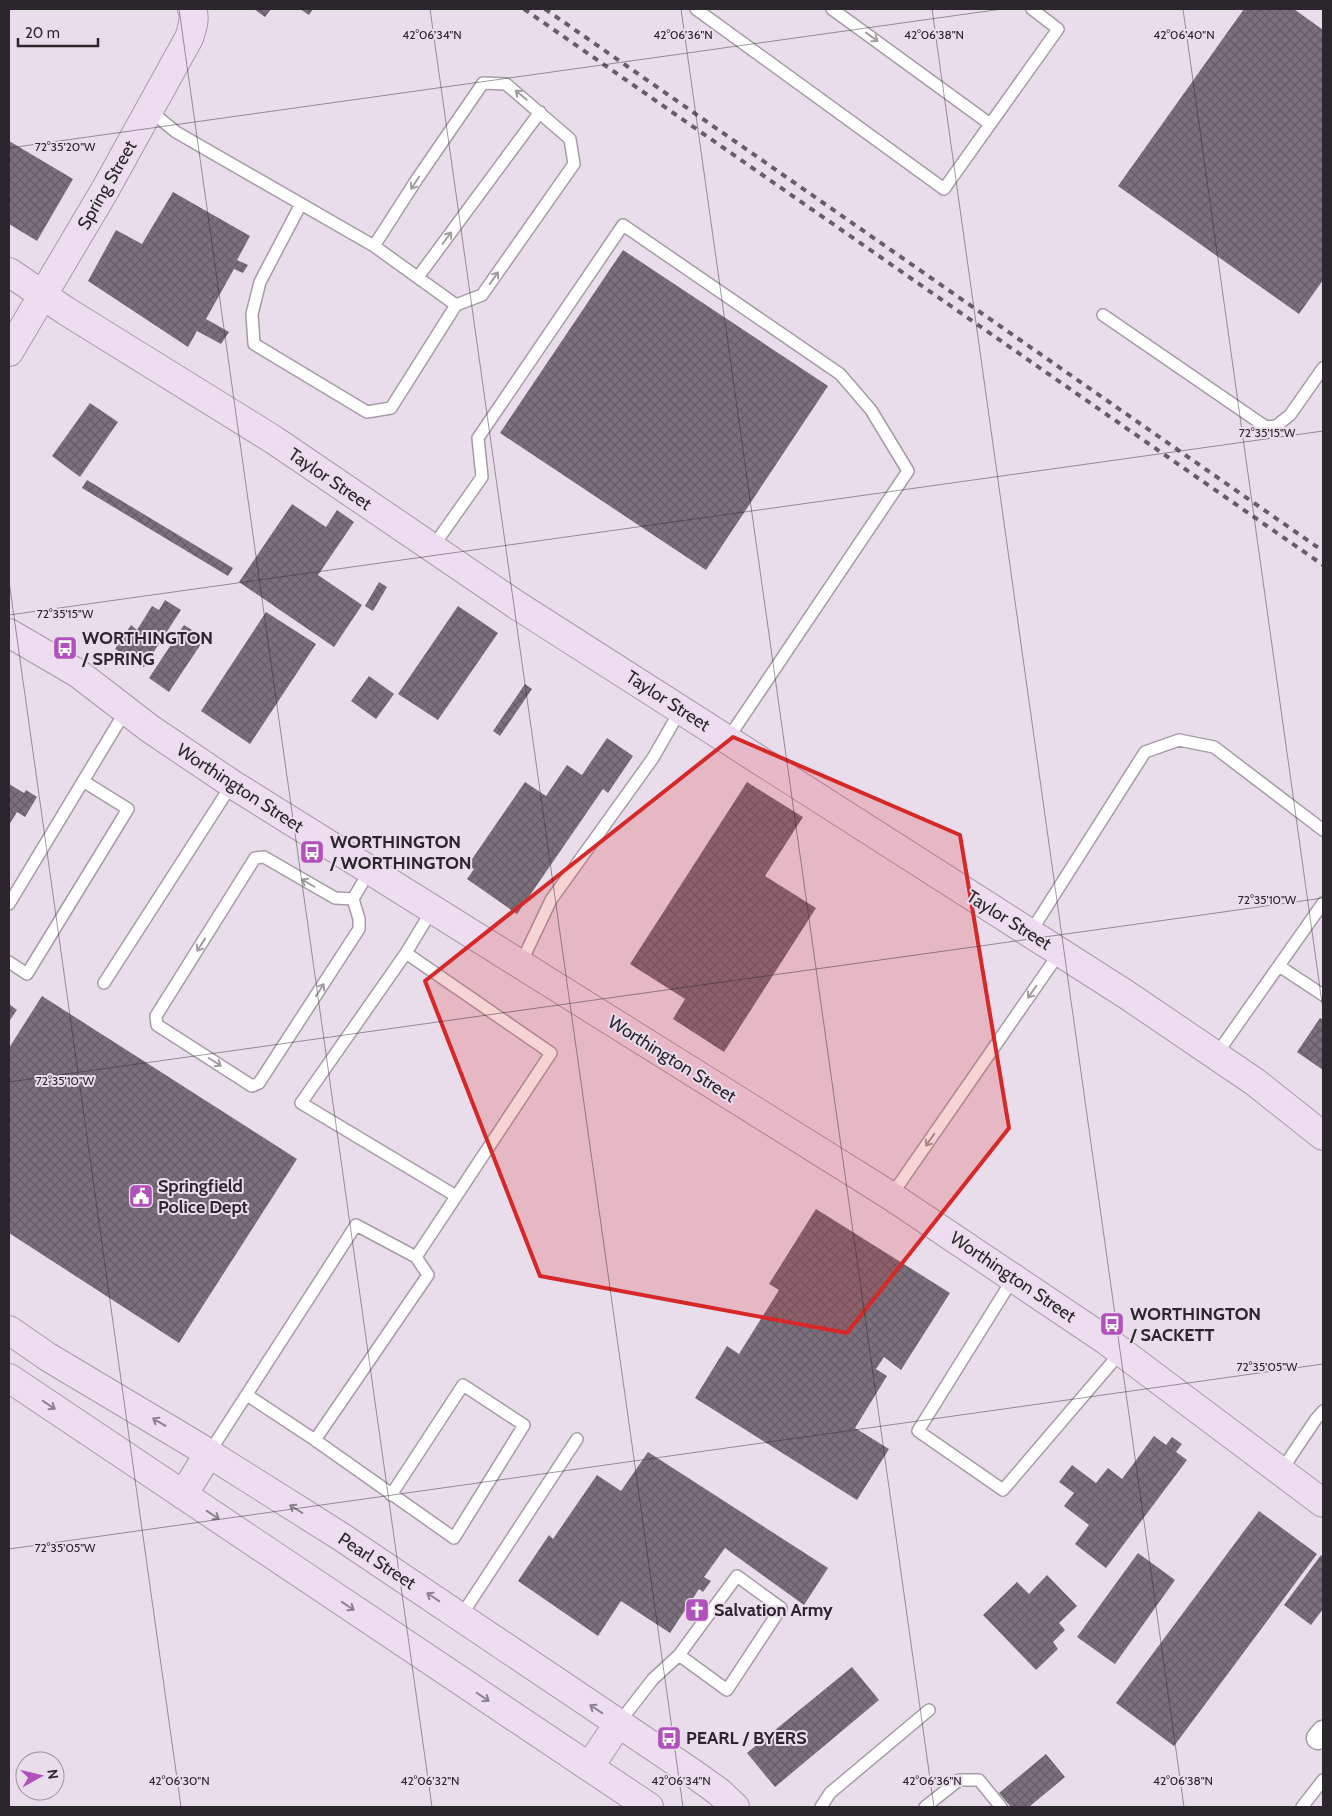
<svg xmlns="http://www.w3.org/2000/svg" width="1332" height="1816" viewBox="0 0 1332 1816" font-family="Cabin,sans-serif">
<defs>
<pattern id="building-cross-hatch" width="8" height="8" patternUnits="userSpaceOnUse" patternTransform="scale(1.25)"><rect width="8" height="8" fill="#7b707c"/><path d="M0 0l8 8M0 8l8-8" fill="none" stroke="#655c66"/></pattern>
</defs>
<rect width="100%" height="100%" fill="#eaddeb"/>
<path fill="url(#building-cross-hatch)" d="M 254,9 L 271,9 L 265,17 Z
M 300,9 L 313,9 L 309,15 Z
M 1244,9 L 1294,9 L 1323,30 L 1323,280 L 1299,314 L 1118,186 Z
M 9,141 L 73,179 L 37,241 L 9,224 Z
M 173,192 L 250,236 L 237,260 L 248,265 L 243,273 L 234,269 L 206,319 L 229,332 L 221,344 L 197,331 L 188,347 L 88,281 L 116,230 L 142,244 Z
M 623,250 L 828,386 L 706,570 L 500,433 Z
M 90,403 L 118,422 L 80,477 L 52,456 Z
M 87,480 L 233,568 L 228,576 L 82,488 Z
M 292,504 L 326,527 L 337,510 L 354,522 L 318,575 L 362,605 L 334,647 L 239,582 Z
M 379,582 L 387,587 L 373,611 L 365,606 Z
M 165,600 L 181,610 L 144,667 L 115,649 L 131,625 L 137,630 L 152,606 L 159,610 Z
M 458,606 L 498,633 L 438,720 L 398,694 Z
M 266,612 L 316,644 L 250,744 L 201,711 Z
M 184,625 L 205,638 L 169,692 L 149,678 Z
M 369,676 L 394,694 L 376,719 L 351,701 Z
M 525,684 L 532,689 L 500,736 L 493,731 Z
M 607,738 L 633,756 L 608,793 L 603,789 L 517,914 L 467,879 L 474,869 L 468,865 L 525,782 L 546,796 L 567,765 L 582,775 Z
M 747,782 L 803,817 L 765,876 L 816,908 L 724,1052 L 673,1019 L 685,999 L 630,964 Z
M 9,784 L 24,793 L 26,790 L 37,797 L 25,817 L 17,812 L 9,825 Z
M 42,996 L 297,1159 L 179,1343 L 9,1233 L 9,1048 Z
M 9,1004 L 17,1010 L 10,1020 L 9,1019 Z
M 1320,1018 L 1323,1020 L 1323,1070 L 1297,1052 Z
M 816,1209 L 950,1293 L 901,1370 L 884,1357 L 876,1369 L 887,1376 L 855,1428 L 889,1449 L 857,1500 L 695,1398 L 727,1346 L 739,1354 L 779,1290 L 769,1284 Z
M 1154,1436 L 1166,1445 L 1172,1437 L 1182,1444 L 1176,1452 L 1187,1460 L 1106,1568 L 1075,1544 L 1089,1525 L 1064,1506 L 1074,1493 L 1059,1482 L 1072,1465 L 1096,1483 L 1108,1468 L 1122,1479 Z
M 648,1452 L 828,1568 L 804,1605 L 725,1548 L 704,1577 L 711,1581 L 703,1592 L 699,1589 L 670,1633 L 621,1601 L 598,1636 L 518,1581 L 549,1535 L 553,1539 L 597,1475 L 621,1491 Z
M 1259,1511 L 1317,1554 L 1174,1746 L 1116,1703 Z
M 1138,1553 L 1175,1580 L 1115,1664 L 1077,1637 Z
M 1321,1555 L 1323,1557 L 1323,1609 L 1311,1625 L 1284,1605 Z
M 1047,1575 L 1077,1606 L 1059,1623 L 1065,1630 L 1053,1642 L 1058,1649 L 1036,1670 L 983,1615 L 1017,1582 L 1029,1594 Z
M 852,1667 L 879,1700 L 775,1787 L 747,1753 Z
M 1046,1754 L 1065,1777 L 1029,1807 L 1011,1807 L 999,1793 Z"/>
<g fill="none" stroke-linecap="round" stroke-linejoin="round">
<defs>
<path id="lane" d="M 696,9 L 944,189 L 1058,29 L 1032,9
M 832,9 L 990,124
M 149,110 L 176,132 L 374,246 L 456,305
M 301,204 L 260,282 L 252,314 L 254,344 L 367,412 L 391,408 L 456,305 L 482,295 L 574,164 L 570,139 L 506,84 L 483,83 L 417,179 L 374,246
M 418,277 L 540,112
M 1103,315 L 1266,427 L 1276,426 L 1290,415 L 1323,368
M 432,548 L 482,477 L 478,438 L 623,225 L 840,374 L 871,410 L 908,471 L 727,740
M 353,899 L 335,898 L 264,857 L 255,858 L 156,1016 L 157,1025 L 252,1086 L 259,1083 L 359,929 L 359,919 L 353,899 L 370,870
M 9,904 L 126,710
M 1030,933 L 1145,752 L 1179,740 L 1214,747 L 1323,830
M 406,953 L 301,1103 L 456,1196
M 9,962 L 27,974 L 128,809 L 83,781
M 520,965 L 551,900 L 653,758 L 681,709
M 1279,966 L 1323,995
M 104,983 L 232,784
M 1216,1055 L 1323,903
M 891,1196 L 1060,952
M 1014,1277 L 918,1431 L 1003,1490 L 1121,1352
M 247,1395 L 315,1440
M 209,1453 L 356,1225 L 416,1257 L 551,1053 L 406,953 L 432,910
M 1281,1471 L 1316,1419 L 1323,1411
M 391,1495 L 463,1385 L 524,1425 L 454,1538 L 315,1440 L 428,1275 L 416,1257
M 461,1616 L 577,1439
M 618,1724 L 653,1679 L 679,1655 L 737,1576 L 781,1608 L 727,1690 L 679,1655
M 821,1807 L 830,1793 L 929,1710
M 925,1807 L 959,1780 L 979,1780 L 1001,1807
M 1302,1807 L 1323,1780"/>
<path id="street" d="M 1318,1738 L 1323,1732"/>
<path id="secondary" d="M 9,272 L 66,311 L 274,440 L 515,604 L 1127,995 L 1255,1082 L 1323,1136
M 9,352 L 105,190 L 189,38 C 192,28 196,19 192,9
M 9,633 L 79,674 L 149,728 L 232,784 L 891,1196 L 1107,1341 L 1323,1503
M 9,1330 L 48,1357 L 197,1446 L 340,1536 L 694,1774 L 719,1792 L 735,1807
M 9,1378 L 649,1807
M 183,1495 L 209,1453
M 590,1766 L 618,1724"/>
</defs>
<use href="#lane" stroke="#a79ba8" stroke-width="14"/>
<use href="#street" stroke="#a79ba8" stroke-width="25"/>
<use href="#secondary" stroke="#a79ba8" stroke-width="30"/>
<use href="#lane" stroke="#fff" stroke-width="11"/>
<use href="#street" stroke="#fff" stroke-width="22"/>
<use href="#secondary" stroke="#eeddf0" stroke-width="28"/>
<path stroke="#665e66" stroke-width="4" stroke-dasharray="6 6" stroke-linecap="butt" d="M 524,9 L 1323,565
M 545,9 L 1323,551"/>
</g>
<defs><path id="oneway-shaft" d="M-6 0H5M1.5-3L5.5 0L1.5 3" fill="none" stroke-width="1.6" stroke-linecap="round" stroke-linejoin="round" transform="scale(1.25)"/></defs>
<g stroke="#a09da0">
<use href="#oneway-shaft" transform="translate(872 37) rotate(36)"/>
<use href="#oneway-shaft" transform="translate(521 95) rotate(-140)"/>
<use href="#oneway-shaft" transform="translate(415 183) rotate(123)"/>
<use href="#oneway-shaft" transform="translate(447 238) rotate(-53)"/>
<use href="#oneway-shaft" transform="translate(494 278) rotate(-55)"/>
<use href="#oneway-shaft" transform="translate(308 883) rotate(-150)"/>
<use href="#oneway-shaft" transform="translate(201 945) rotate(122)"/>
<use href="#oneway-shaft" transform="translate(320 990) rotate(-57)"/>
<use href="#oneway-shaft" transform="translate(1032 992) rotate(125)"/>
<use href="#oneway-shaft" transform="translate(215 1062) rotate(32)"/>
<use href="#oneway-shaft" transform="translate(930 1140) rotate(125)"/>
</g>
<g stroke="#8c828e">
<use href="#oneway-shaft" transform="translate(49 1405) rotate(34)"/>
<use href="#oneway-shaft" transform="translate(159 1422) rotate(-149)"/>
<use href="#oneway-shaft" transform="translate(296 1509) rotate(-148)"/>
<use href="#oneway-shaft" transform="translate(213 1515) rotate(34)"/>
<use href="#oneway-shaft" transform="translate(433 1597) rotate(-146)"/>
<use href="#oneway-shaft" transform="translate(348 1606) rotate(34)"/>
<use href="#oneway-shaft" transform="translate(483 1697) rotate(34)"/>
<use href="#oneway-shaft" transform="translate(596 1709) rotate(-146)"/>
</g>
<path fill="#d62828" fill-opacity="0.2" stroke="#d62828" stroke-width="4" stroke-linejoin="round" d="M 733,737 L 960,835 L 1009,1128 L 847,1333 L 540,1276 L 425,981 Z"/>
<path fill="none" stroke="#2b262b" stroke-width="1" stroke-opacity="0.45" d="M 179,9 L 432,1807M 430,9 L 683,1807M 681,9 L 934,1807M 932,9 L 1184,1807M 1183,9 L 1323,1010M 9,148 L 1002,9M 9,581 L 181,1807M 9,615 L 1323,431M 9,1082 L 1323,898M 9,1549 L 1323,1364"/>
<defs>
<symbol id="bus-square" viewBox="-11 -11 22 22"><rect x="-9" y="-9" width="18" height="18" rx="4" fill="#b152bc" stroke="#eaddeb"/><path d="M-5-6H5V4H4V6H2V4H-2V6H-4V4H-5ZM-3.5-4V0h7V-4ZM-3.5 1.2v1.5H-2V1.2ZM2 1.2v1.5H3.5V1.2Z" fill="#fff"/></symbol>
<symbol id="civic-square" viewBox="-11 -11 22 22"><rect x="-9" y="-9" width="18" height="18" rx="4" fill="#b152bc" stroke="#eaddeb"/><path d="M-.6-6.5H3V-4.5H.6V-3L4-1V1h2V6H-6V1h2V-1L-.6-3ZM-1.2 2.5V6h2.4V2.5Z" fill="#fff"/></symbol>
<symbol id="church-square" viewBox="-11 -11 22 22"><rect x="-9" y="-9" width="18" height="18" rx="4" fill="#b152bc" stroke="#eaddeb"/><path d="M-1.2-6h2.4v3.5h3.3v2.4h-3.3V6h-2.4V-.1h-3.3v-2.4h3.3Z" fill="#fff"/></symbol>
</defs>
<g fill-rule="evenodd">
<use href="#bus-square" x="51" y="634" width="28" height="28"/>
<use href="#bus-square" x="298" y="838" width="28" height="28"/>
<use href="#civic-square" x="127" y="1182" width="28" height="28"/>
<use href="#bus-square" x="1098" y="1310" width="28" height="28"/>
<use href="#church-square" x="683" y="1596" width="28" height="28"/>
<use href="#bus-square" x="655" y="1724" width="28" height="28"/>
</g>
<g text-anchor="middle" stroke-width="4" stroke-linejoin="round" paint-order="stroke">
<g font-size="18" fill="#2b262b" stroke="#eaddeb">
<text transform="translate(107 185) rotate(-60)" y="6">Spring Street</text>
<text transform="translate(330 479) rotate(34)" y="6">Taylor Street</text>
<text transform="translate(668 701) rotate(33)" y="6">Taylor Street</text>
<text transform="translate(240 788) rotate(33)" y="6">Worthington Street</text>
<text transform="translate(1009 920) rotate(32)" y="6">Taylor Street</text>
<text transform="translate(672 1059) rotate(32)" y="6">Worthington Street</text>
<text transform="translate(1013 1277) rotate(34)" y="6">Worthington Street</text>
<text transform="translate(377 1561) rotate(33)" y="6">Pearl Street</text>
</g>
<g font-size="18" font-weight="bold" fill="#2b262b" stroke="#eaddeb" text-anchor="start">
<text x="82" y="644">WORTHINGTON<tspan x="82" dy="21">/ SPRING</tspan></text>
<text x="330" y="848">WORTHINGTON<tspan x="330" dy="21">/ WORTHINGTON</tspan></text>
<text x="158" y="1192">Springfield<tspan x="158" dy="21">Police Dept</tspan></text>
<text x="1130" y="1320">WORTHINGTON<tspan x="1130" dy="21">/ SACKETT</tspan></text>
<text x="714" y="1616">Salvation Army</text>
<text x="686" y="1744">PEARL / BYERS</text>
</g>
</g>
<g font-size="12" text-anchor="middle" fill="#2b262b" stroke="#eaddeb" stroke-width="4" stroke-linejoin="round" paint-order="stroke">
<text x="432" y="39">42°06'34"N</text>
<text x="683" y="39">42°06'36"N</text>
<text x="934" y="39">42°06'38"N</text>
<text x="1184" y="39">42°06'40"N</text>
<text x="65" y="151">72°35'20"W</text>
<text x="1267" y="437">72°35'15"W</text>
<text x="65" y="618">72°35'15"W</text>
<text x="1267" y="904">72°35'10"W</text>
<text x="65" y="1085">72°35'10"W</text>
<text x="1267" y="1371">72°35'05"W</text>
<text x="65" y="1552">72°35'05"W</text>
<text x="179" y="1785">42°06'30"N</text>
<text x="430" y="1785">42°06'32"N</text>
<text x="681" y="1785">42°06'34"N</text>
<text x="932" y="1785">42°06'36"N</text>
<text x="1183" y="1785">42°06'38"N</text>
</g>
<rect width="1332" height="1816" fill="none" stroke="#2b262b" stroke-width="20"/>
<g transform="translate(40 1776) rotate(82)"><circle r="24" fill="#eaddeb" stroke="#9e949e"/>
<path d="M0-4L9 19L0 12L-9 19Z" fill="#b152bc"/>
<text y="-8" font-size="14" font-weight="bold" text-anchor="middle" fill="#2b262b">N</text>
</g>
<path d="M18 38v8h80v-8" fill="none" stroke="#2b262b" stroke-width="2.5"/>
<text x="25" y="38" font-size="15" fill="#2b262b" stroke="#eaddeb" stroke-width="4" paint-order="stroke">20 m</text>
</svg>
